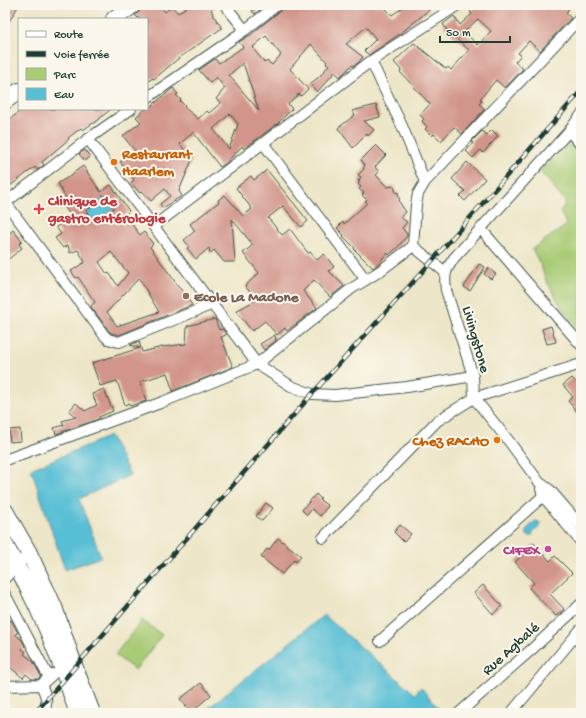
<svg xmlns="http://www.w3.org/2000/svg" width="586" height="718" viewBox="0 0 586 718" font-family="'Gochi Hand',sans-serif">
<rect width="100%" height="100%" fill="#fbf7ec"/>
<filter id="ink" filterUnits="userSpaceOnUse"><feTurbulence type="fractalNoise" baseFrequency=".025" numOctaves="2"/><feDisplacementMap in="SourceGraphic" scale="8" xChannelSelector="R" yChannelSelector="G"/><feConvolveMatrix kernelMatrix="1 2 1 2 8 2 1 2 1" color-interpolation-filters="sRGB"/></filter>
<filter id="wash" filterUnits="userSpaceOnUse"><feTurbulence type="fractalNoise" baseFrequency=".012" numOctaves="4" result="noise"/><feDisplacementMap in="SourceGraphic" scale="16" xChannelSelector="R" yChannelSelector="G"/><feGaussianBlur stdDeviation="0.9" result="paint"/><feColorMatrix in="noise" values="0 0 0 0 0 0 0 0 0 0 0 0 0 0 0 0 0 1.4 0 .05"/><feComposite in="paint" operator="in"/></filter>
<g filter="url(#wash)">
<rect width="100%" height="100%" fill="#ede6c8"/>
<path fill="#a8cb74" stroke="#648454" d="M 570,143 L 581,157 L 580,332 L 561,306 L 546,280 L 541,266 L 532,249 L 567,225 L 560,212 L 566,203 L 540,171 Z
M 142,620 L 162,635 L 135,670 L 115,655 Z"/>
<path fill="#59bfd6" stroke="#3c7e85" d="M 105,197 L 114,208 L 95,223 L 86,211 Z
M 110,436 L 130,475 L 79,499 L 101,557 L 65,570 L 31,469 Z
M 535,521 L 539,522 L 541,525 L 533,533 L 532,536 L 528,536 L 526,533 L 527,529 Z
M 324,615 L 415,694 L 421,687 L 442,713 L 202,713 Z"/>
<g id="blocks">
<path fill="#d2958b" fill-rule="evenodd" d="M 5,5 L 19,5 L 5,28 Z
M 144,5 L 159,5 L 165,12 L 172,6 L 178,13 L 189,5 L 217,5 L 211,10 L 213,13 L 212,13 L 222,28 L 179,58 L 154,79 L 153,78 L 147,82 L 147,19 L 139,19 L 135,15 L 139,12 Z
M 260,5 L 266,5 L 255,14 L 252,11 Z
M 283,5 L 382,5 L 392,15 L 407,5 L 426,5 L 430,9 L 401,33 L 369,55 L 364,51 L 376,39 L 366,27 L 346,44 L 363,57 L 358,63 L 353,66 L 352,65 L 340,77 L 335,72 L 317,92 L 310,84 L 320,76 L 329,65 L 326,63 L 327,62 L 311,44 L 290,69 L 308,89 L 301,96 L 299,94 L 288,104 L 292,109 L 277,124 L 244,149 L 242,146 L 226,163 L 220,167 L 193,132 L 180,144 L 192,160 L 179,191 L 182,196 L 175,200 L 174,202 L 173,201 L 163,208 L 160,204 L 170,196 L 165,189 L 151,201 L 142,191 L 140,193 L 131,183 L 134,180 L 120,162 L 135,151 L 123,136 L 141,122 L 136,117 L 145,109 L 147,109 L 147,107 L 149,108 L 173,88 L 178,94 L 176,95 L 181,100 L 180,101 L 185,106 L 184,107 L 198,119 L 207,111 L 209,113 L 221,103 L 216,99 L 225,88 L 216,77 L 210,83 L 199,70 L 215,59 L 219,63 L 243,47 L 239,42 L 248,36 L 249,36 L 281,10 ZM 266,36 L 281,55 L 272,65 L 267,61 L 265,63 L 253,49 L 254,48 L 253,47 ZM 243,63 L 259,111 L 229,75 ZM 230,114 L 238,124 L 229,149 L 213,129 Z
M 476,5 L 481,9 L 485,5 L 491,9 L 495,5 L 565,5 L 569,8 L 566,13 L 571,18 L 540,51 L 529,41 L 518,53 L 521,55 L 515,62 L 523,69 L 505,88 L 496,80 L 480,99 L 482,101 L 479,104 L 485,109 L 482,112 L 462,134 L 454,127 L 441,141 L 434,134 L 432,136 L 425,129 L 427,127 L 422,121 L 424,119 L 420,115 L 430,104 L 400,72 L 401,70 L 394,62 L 414,43 L 446,69 L 448,67 L 451,70 L 469,50 L 446,29 L 443,24 L 454,16 L 460,25 L 472,14 L 470,12 ZM 478,19 L 491,31 L 478,45 L 464,32 Z
M 376,105 L 380,117 L 364,121 L 374,130 L 368,136 L 367,134 L 353,148 L 338,128 L 355,115 L 352,111 Z
M 23,109 L 111,109 L 93,124 L 93,123 L 83,130 L 81,128 L 68,138 L 69,139 L 42,162 L 44,165 L 37,170 L 35,167 L 10,186 L 5,180 L 5,123 Z
M 492,130 L 498,136 L 483,153 L 480,150 L 473,158 L 466,151 L 473,143 L 471,142 L 482,131 L 487,135 Z
M 376,145 L 386,155 L 375,167 L 379,172 L 376,175 L 387,187 L 394,186 L 396,193 L 398,192 L 400,203 L 406,212 L 400,217 L 407,222 L 402,228 L 407,234 L 407,236 L 398,247 L 389,255 L 387,253 L 378,264 L 373,268 L 354,249 L 355,248 L 343,236 L 344,235 L 337,228 L 343,222 L 344,224 L 367,203 L 365,201 L 367,200 L 362,195 L 364,193 L 359,189 L 361,187 L 358,184 L 360,182 L 358,181 L 361,177 L 358,175 L 364,169 L 363,168 L 365,166 L 361,160 Z
M 85,150 L 90,157 L 85,161 L 79,154 Z
M 467,162 L 485,179 L 465,201 L 460,196 L 465,191 L 452,179 Z
M 83,166 L 101,192 L 111,185 L 129,211 L 125,215 L 140,235 L 144,232 L 153,244 L 150,247 L 192,305 L 119,335 L 111,333 L 109,331 L 91,307 L 91,306 L 95,302 L 78,277 L 76,278 L 71,271 L 85,262 L 78,250 L 70,253 L 68,245 L 63,248 L 55,238 L 61,234 L 56,227 L 71,216 L 61,202 L 66,199 L 58,183 L 74,174 L 73,173 ZM 102,194 L 114,208 L 95,223 L 86,211 L 105,197 ZM 111,252 L 128,273 L 118,286 L 109,273 L 107,274 L 99,262 ZM 139,278 L 159,312 L 117,326 L 107,312 Z
M 267,170 L 308,221 L 301,227 L 283,206 L 268,218 L 282,235 L 290,229 L 308,253 L 310,252 L 317,260 L 324,254 L 334,267 L 329,271 L 344,286 L 330,297 L 314,280 L 303,291 L 317,308 L 287,331 L 285,328 L 277,335 L 265,321 L 252,331 L 236,311 L 256,300 L 245,286 L 259,273 L 243,253 L 253,245 L 232,219 L 235,262 L 224,262 L 214,250 L 210,254 L 209,248 L 196,259 L 187,248 L 189,246 L 184,240 L 195,231 L 190,224 L 219,202 L 218,200 L 225,195 L 243,216 L 252,209 L 236,188 L 251,176 L 254,180 Z
M 5,226 L 10,233 L 13,230 L 22,241 L 19,244 L 22,248 L 5,262 Z
M 479,264 L 485,267 L 470,291 L 464,287 Z
M 488,268 L 496,274 L 491,279 L 484,274 Z
M 215,319 L 219,330 L 222,329 L 226,333 L 226,335 L 221,337 L 233,367 L 173,391 L 167,373 L 140,382 L 146,401 L 130,406 L 129,403 L 125,405 L 117,381 L 100,386 L 92,363 L 140,348 L 130,345 L 139,341 L 142,352 L 162,347 L 186,344 L 187,326 Z
M 551,326 L 556,342 L 547,344 L 542,329 Z
M 275,335 L 276,341 L 264,350 L 260,344 Z
M 572,378 L 581,388 L 581,417 L 568,401 L 573,397 L 563,385 Z
M 104,389 L 113,411 L 99,417 L 99,419 L 56,434 L 54,428 L 64,425 L 62,421 L 76,417 L 69,411 L 76,403 L 85,411 L 97,405 L 92,394 Z
M 20,429 L 21,441 L 10,442 L 9,430 Z
M 316,494 L 321,499 L 320,500 L 328,506 L 320,516 L 312,509 L 307,515 L 302,510 Z
M 266,503 L 273,508 L 262,521 L 256,516 Z
M 400,525 L 411,534 L 404,542 L 394,532 Z
M 278,538 L 301,556 L 296,562 L 294,560 L 282,574 L 261,557 L 267,549 L 269,550 Z
M 534,544 L 550,561 L 555,556 L 572,573 L 550,594 L 564,609 L 556,616 L 529,588 L 534,583 L 515,562 Z
M 483,585 L 502,606 L 493,614 L 474,593 Z
M 11,620 L 18,633 L 15,634 L 22,640 L 25,646 L 22,649 L 26,652 L 24,654 L 33,661 L 41,676 L 38,679 L 32,679 L 26,674 L 23,678 L 5,663 L 5,622 Z
M 201,683 L 211,695 L 191,712 L 180,699 Z"/>
</g>
</g>
<g filter="url(#ink)">
<use href="#blocks" fill-opacity="0" stroke="#3e564a" stroke-width="1"/>
<g fill="none" stroke-linecap="round" stroke-linejoin="round">
<defs>
<path id="minor" d="M 225,5 L 245,30
M 371,61 L 402,126 L 425,182
M 147,98 L 245,30 L 277,5
M 581,115 L 569,131 L 454,258 C 445,271 444,275 446,290 L 473,376 L 474,398 L 508,440 L 539,482 L 550,490 L 581,526
M 569,131 L 581,145
M 88,139 L 257,364 L 291,386 L 312,394 L 335,395 L 407,387 L 473,376
M 263,143 L 366,280
M 5,203 L 88,139 L 131,109
M 6,203 L 104,335 L 108,339 L 119,342 L 213,304
M 154,226 L 371,61 L 458,5
M 481,229 L 581,345
M 413,246 L 445,272
M 5,460 L 160,403 L 257,364 L 351,289 L 380,271 L 413,246 L 416,205 L 418,194 L 425,182 L 581,17
M 541,489 L 543,496 L 581,542
M 323,538 L 437,421 L 474,398 L 581,364
M 5,578 L 29,553
M 5,594 L 49,678
M 380,641 L 550,490
M 41,685 C 46,695 49,702 43,713
M 5,686 L 41,685 L 53,674
M 459,713 L 531,650 L 581,604
M 511,713 L 581,629"/>
<path id="primary" d="M 114,19 L 133,5
M 5,101 L 19,91
M 5,511 L 29,553 L 54,607 L 75,668 L 92,713
M 5,545 C 27,583 47,625 62,667 C 68,682 72,698 78,713"/>
</defs>
<use href="#minor" stroke="#3e564a" stroke-width="12"/>
<use href="#primary" stroke="#3e564a" stroke-width="18"/>
<use href="#minor" stroke="#fff" stroke-width="10"/>
<use href="#primary" stroke="#fff" stroke-width="16"/>
<defs>
<path id="rail" d="M 35,713 L 312,394 L 432,261 L 581,91"/>
</defs>
<use href="#rail" stroke="#1f3d34" stroke-width="4.5"/>
<use href="#rail" stroke="#fbf7ec" stroke-width="3" stroke-dasharray="9" stroke-linecap="butt"/>
</g>
</g>
<g fill="#e8710a" stroke="#fbf7ec" stroke-width="1.5">
<circle cx="114" cy="162" r="4"/>
<circle cx="497" cy="440" r="4"/>
</g>
<path fill="#e0444e" stroke="#fbf7ec" stroke-width="1.5" d="M37 203h4v4h4v4h-4v4h-4v-4h-4v-4h4z"/>
<circle fill="#8d6e63" stroke="#fbf7ec" stroke-width="1.5" cx="186" cy="296" r="4"/>
<circle fill="#d1479c" stroke="#fbf7ec" stroke-width="1.5" cx="548" cy="549" r="4"/>
<g text-anchor="middle" stroke-width="4" stroke-linejoin="round" paint-order="stroke">
<g font-size="15" font-weight="bold" fill="#c56008" stroke="#fbf7ec" text-anchor="start">
<text x="122" y="158">Restaurant<tspan x="122" dy="17">Haarlem</tspan></text>
<text x="489" y="445" text-anchor="end">Chez RACHO</text>
</g>
<g font-size="15" font-weight="bold" fill="#be3a42" stroke="#fbf7ec" text-anchor="start">
<text x="48" y="205">Clinique de<tspan x="48" dy="17">gastro entérologie</tspan></text>
</g>
<g font-size="15" font-weight="bold" fill="#785e54" stroke="#fbf7ec" text-anchor="start">
<text x="194" y="301">Ecole La Madone</text>
</g>
<g font-size="15" fill="#1f3d34" stroke="#fbf7ec">
<text transform="translate(477 339) rotate(74)" y="5">Livingstone</text>
<text transform="translate(510 648) rotate(-42)" y="5">Rue Agbalé</text>
</g>
<g font-size="15" font-weight="bold" fill="#b23c85" stroke="#fbf7ec" text-anchor="end">
<text x="540" y="554">CIFEX</text>
</g>
</g>
<rect width="586" height="718" fill="none" stroke="#fbf7ec" stroke-width="20"/>
<rect x="18" y="18" width="130" height="92" fill="#fbf7ec" stroke="#a3ada2"/>
<rect x="26" y="31" width="20" height="6" fill="#ffffff" stroke="#a3ada2"/>
<text x="54" y="38" font-size="12" fill="#1f3d34">Route</text>
<rect x="26" y="51" width="20" height="6" fill="#1f3d34" stroke="#a3ada2"/>
<text x="54" y="58" font-size="12" fill="#1f3d34">Voie ferrée</text>
<rect x="26" y="68" width="20" height="12" fill="#a8cb74" stroke="#a3ada2"/>
<text x="54" y="78" font-size="12" fill="#1f3d34">Parc</text>
<rect x="26" y="88" width="20" height="12" fill="#59bfd6" stroke="#a3ada2"/>
<text x="54" y="98" font-size="12" fill="#1f3d34">Eau</text>
<path d="M440 36v6h70v-6" fill="none" stroke="#1f3d34" stroke-width="2"/>
<text x="446" y="36" font-size="12" fill="#1f3d34" stroke="#fbf7ec" stroke-width="3" paint-order="stroke">50 m</text>
</svg>
